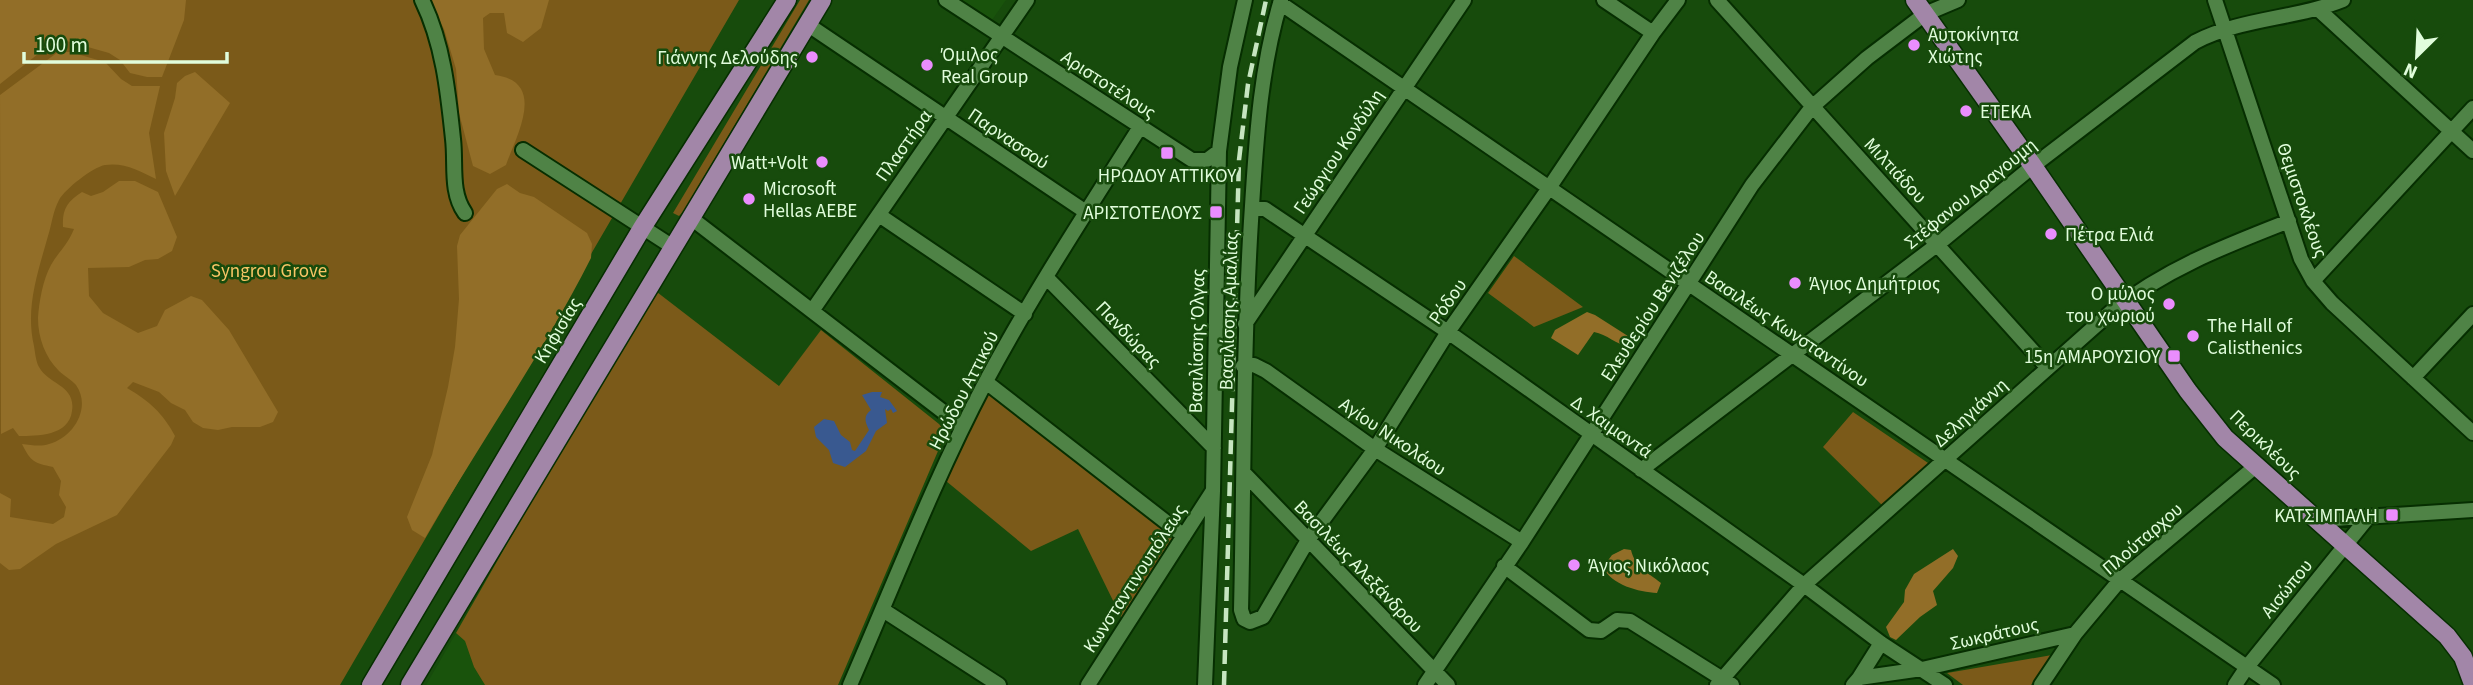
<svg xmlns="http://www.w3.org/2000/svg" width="2473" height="685" viewBox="0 0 2473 685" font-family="'Source Sans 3',sans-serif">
<rect width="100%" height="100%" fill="#174b0c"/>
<path fill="#19530c" d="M 961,0 L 1006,0 L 992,20 Z
M 456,633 L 465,641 L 474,667 L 485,685 L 426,685 Z"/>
<path fill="#7b5a19" d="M 0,0 L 739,0 L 340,685 L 0,685 Z
M 800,0 L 809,0 L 683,212 L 679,216 L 673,213 Z
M 1514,256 L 1583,307 L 1534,327 L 1488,293 Z
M 653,289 L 779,386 L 821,330 L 939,424 L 944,430 L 944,437 L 838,685 L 485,685 L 474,667 L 465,641 L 456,633 Z
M 988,387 L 1178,532 L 1122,619 L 1078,529 L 1031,551 L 946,481 Z
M 1853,412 L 1931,465 L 1884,507 L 1823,447 Z
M 2052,655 L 2031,685 L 1963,685 L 1947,673 Z"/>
<path fill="#926e28" d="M 0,0 L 186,0 L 184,20 L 162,77 L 147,77 L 130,73 L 120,60 L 109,53 L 63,40 L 52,43 L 0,84 Z
M 429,0 L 549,0 L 541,28 L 523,42 L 507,33 L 504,13 L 490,13 L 483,18 L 484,49 L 495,75 C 547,82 517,134 506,165 L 490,174 L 473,166 L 459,113 L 456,69 L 444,29 Z
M 58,52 L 70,52 L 105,62 L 121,79 L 132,86 L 160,86 L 149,133 L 156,179 C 140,171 124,162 105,165 C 93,167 65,189 59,200 C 53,211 52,223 48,236 C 38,272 25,308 34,346 C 35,352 36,362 39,367 C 49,385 76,385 72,411 C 69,436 37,436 19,436 L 13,428 L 1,434 L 0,95 Z
M 195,72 L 230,103 L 175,196 L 166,171 L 164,133 L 175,98 L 177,83 L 185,76 Z
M 119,181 L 135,181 L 158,192 L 177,237 L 172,251 L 158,259 L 145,260 L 129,267 L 88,268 L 89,296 L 103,313 L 138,333 L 157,326 L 165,310 L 191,296 L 202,300 L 229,330 L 278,412 L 273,422 L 260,427 L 232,427 L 218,430 L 203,428 L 193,422 L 185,410 L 171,403 L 159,392 L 133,382 L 127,388 C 149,401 163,413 175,436 L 171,445 L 117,515 L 56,544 L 20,569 L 9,570 L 0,563 L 0,493 L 11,499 L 10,517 L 53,524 L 64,517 L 66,507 L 59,495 L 61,481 L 53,467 C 34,463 31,462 22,444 C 31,445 41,447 49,444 C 73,438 92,408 76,385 C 72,380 64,376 59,371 C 45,357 38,338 38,318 C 39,302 43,279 51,265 C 59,251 67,246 74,229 L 63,227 C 62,209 67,202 82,192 L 91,196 L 103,192 Z
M 507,184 L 520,193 L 534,197 L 587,233 L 592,244 L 591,258 C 542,355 479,444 425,538 L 412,530 L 407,517 L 432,455 L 448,387 L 455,347 L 459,299 L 457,246 L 460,235 L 497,189 Z
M 1587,312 L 1595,315 L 1631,338 L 1629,346 C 1616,345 1607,334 1594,332 L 1578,355 L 1551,338 L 1555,330 Z
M 1624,549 L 1631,550 C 1635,567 1647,572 1661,583 L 1657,593 C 1639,592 1611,585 1603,567 L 1612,555 Z
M 1953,549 L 1958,556 L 1953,568 L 1933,591 L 1937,605 L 1920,617 L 1896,640 L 1890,637 L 1886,627 L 1904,602 L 1905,590 L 1914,574 Z"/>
<path fill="#395990" d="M 872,392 L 882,392 L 880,397 L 889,400 L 897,411 L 893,413 L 891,409 L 888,411 L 885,409 L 887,423 L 876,431 L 866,451 L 845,467 L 833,463 L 829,450 L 816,437 L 814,427 L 824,419 L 834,421 L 841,435 L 850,442 L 852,450 L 855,451 L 869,430 C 865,422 863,416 871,410 L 862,395 Z"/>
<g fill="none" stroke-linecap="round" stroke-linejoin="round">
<defs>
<path id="minor" d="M 422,0 C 443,43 448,91 453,139 C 456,164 450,192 465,213
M 946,0 L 1192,160 L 1207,160 L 1219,151
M 1281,0 C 1259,72 1256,147 1251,221 C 1243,351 1244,480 1241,610 L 1244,619 L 1250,622 L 1263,617 L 1308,540 L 1375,449 L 1448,332 L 1549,188 L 1653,33 L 1678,0
M 1604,0 L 1653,33
M 1717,0 L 2047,367
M 2215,0 L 2301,259 L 2313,281 L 2332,303 L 2473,433
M 1280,3 L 2273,685
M 2319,10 L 2473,151
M 807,24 L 1086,212
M 523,150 L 673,247
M 1252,209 L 1265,209 L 1448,332 L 1804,585 L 1881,643 L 1945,685
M 879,215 L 1025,314
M 691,218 L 963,427
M 1046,277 L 1214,448
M 2313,281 L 2473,108
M 812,311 L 1027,0
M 1245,324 L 1464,0
M 1243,366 L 1254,365 L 1266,371 L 1375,449 L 1522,542
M 2413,378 L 2473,314
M 986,382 L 1184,536
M 1641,470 L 1938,244 L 2033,166 L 2195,42 C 2241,18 2296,19 2343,0
M 1244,473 L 1448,685
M 2317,520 L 2473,510
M 1504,566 L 1589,630 L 1601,631 L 1617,620 L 1630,621 L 1732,685
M 883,610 L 999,685
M 1859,678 L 1881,643
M 850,685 C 894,584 934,480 985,383 C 1032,295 1087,211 1140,127
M 1088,685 L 1212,492
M 1205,685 L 1213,491 L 1219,151 L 1230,67 L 1245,0
M 1425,685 L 1522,542 L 1752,185 L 1812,107 L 1867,58 L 1925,14 L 1958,0
M 1717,685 L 1804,585 L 2111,312 C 2165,269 2225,246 2289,221
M 1853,685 L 1859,678 L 1922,669 L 2075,634
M 2041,685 L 2075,634 L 2120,580 L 2256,466
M 2235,685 L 2247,667 L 2369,516"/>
<path id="major" d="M 1915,0 L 2033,166 L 2188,391 L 2225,438 L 2447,636 L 2463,657 L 2473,684
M 371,685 L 642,228 L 787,0
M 410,685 L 822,0"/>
</defs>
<use href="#minor" stroke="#062e01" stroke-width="18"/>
<use href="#major" stroke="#062e01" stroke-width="21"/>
<use href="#minor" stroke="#4f8346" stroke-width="14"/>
<use href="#major" stroke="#a286a8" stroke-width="18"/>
<path stroke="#c6e5c0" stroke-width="4.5" stroke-dasharray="14 7" stroke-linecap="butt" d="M 1224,685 L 1239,160 L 1248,84 L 1266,0"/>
</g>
<g fill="#ea8dfd" stroke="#174b0c" stroke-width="2.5">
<circle cx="1914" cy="45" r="7"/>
<circle cx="812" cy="57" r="7"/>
<circle cx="927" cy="65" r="7"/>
<circle cx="1966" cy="111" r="7"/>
<rect x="1160" y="146" width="14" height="14" rx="3.5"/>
<circle cx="822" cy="162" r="7"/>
<circle cx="749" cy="199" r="7"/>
<rect x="1209" y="205" width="14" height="14" rx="3.5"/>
<circle cx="2051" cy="234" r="7"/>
<circle cx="1795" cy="283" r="7"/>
<circle cx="2169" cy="304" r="7"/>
<circle cx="2193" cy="336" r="7"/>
<rect x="2167" y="349" width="14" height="14" rx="3.5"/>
<rect x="2385" y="508" width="14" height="14" rx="3.5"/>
<circle cx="1574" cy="565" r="7"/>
</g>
<g text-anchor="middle" stroke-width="5" stroke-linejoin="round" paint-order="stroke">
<g font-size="19" fill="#e1fddc" stroke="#174b0c" text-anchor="start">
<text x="1928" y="41">Αυτοκίνητα<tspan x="1928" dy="22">Χιώτης</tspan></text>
<text x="941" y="61">Όμιλος<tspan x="941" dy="22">Real Group</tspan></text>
<text x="798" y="64" text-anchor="end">Γιάννης Δελούδης</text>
<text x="1980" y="118">ΕΤΕΚΑ</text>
<text x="808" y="169" text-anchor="end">Watt+Volt</text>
<text x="1167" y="182" text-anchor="middle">ΗΡΩΔΟΥ ΑΤΤΙΚΟΥ</text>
<text x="763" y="195">Microsoft<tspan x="763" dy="22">Hellas AEBE</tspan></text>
<text x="1202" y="219" text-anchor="end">ΑΡΙΣΤΟΤΕΛΟΥΣ</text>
<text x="2065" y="241">Πέτρα Ελιά</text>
<text x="1809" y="290">Άγιος Δημήτριος</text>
<text x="2155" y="300" text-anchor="end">Ο μύλος<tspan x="2155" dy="22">του χωριού</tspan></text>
<text x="2207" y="332">The Hall of<tspan x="2207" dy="22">Calisthenics</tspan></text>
<text x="2160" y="363" text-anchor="end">15η ΑΜΑΡΟΥΣΙΟΥ</text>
<text x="2378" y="522" text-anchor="end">ΚΑΤΣΙΜΠΑΛΗ</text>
<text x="1588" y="572">Άγιος Νικόλαος</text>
</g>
<g font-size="19" fill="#e1fddc" stroke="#174b0c">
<text transform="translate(1109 84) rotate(33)" y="7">Αριστοτέλους</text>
<text transform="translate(1009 138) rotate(34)" y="7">Παρνασσού</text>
<text transform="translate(903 145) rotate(-55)" y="7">Πλαστήρα</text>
<text transform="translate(1338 151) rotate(-56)" y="7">Γεώργιου Κονδύλη</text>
<text transform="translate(1896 170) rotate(47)" y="7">Μιλτιάδου</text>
<text transform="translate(1970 193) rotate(-39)" y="7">Στέφανου Δραγουμη</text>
<text transform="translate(2303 200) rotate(71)" y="7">Θεμιστοκλέους</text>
<text transform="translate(1447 301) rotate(-55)" y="7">Ρόδου</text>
<text transform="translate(1652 306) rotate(-57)" y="7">Ελευθερίου Βενιζέλου</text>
<text transform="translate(1228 311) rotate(-88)" y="7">Βασιλίσσης Αμαλίας</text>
<text transform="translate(1787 328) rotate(34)" y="7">Βασιλέως Κωνσταντίνου</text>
<text transform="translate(557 330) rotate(-59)" y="7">Κηφισίας</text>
<text transform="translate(1129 334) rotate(46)" y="7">Πανδώρας</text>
<text transform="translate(1196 341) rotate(-89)" y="7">Βασιλίσσης Όλγας</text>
<text transform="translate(963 390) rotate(-63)" y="7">Ηρώδου Αττικού</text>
<text transform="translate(1970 412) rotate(-42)" y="7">Δεληγιάννη</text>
<text transform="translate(1612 426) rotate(35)" y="7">Δ. Χαιμαντά</text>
<text transform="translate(1393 436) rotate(34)" y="7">Αγίου Νικολάου</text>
<text transform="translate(2266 444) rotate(44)" y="7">Περικλέους</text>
<text transform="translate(2142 538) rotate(-41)" y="7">Πλούταρχου</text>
<text transform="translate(1359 566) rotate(46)" y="7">Βασιλέως Αλεξάνδρου</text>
<text transform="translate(1134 578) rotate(-57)" y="7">Κωνσταντινουπόλεως</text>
<text transform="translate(2286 588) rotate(-51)" y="7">Αισώπου</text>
<text transform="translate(1994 633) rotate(-13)" y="7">Σωκράτους</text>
</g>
<g font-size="19" fill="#f9c566" stroke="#174b0c">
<text x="269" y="277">Syngrou Grove</text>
</g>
</g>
<g transform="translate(2417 56) rotate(204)" stroke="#174b0c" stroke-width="5" paint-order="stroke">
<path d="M0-5L12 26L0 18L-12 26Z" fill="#e1fddc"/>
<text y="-10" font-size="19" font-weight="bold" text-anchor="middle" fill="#e1fddc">N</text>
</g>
<path d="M24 52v10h203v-10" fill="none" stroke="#e1fddc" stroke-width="3.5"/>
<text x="35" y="52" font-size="21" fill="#e1fddc" stroke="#174b0c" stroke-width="5" paint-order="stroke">100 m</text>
</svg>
